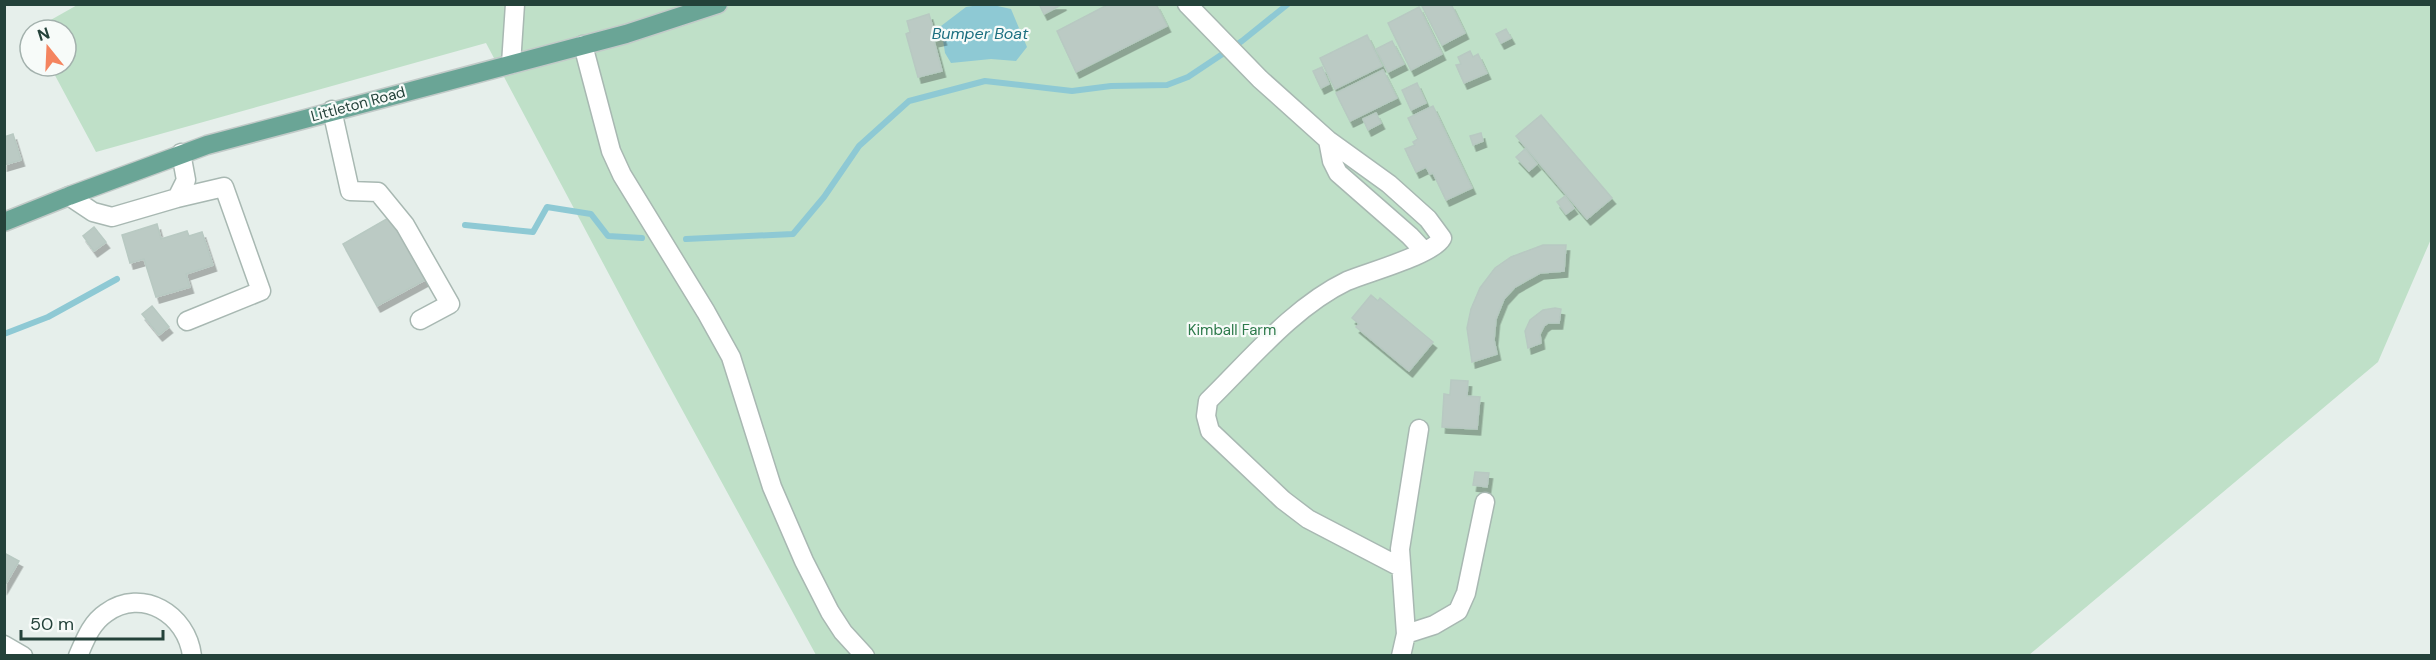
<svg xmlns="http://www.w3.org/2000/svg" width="2436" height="660" viewBox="0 0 2436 660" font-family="'DM Sans',sans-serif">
<defs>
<filter id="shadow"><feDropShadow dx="3.5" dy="6" stdDeviation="0" flood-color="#0004"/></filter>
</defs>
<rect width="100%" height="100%" fill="#e6efeb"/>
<path fill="#bfe0c8" d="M 79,4 L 2431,5 L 2431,239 L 2378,362 L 2029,655 L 816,655 L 637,327 L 486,43 L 96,152 L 50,66 L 66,66 L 66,30 L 33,30 Z"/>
<path fill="#8ec9d4" d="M 979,5 L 993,5 L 1011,9 L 1027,47 L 1016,61 L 991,59 L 951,63 L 945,53 L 941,26 L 966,7 Z"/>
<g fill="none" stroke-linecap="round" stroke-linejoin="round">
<path stroke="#8ec9d4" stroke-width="6" d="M 465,225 L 533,232 L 547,207 L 591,214 L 608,236 L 642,238
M 686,239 L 793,234 L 824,197 L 859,146 L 909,101 L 985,81 L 1072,91 L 1111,86 L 1167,85 L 1188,77 L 1242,41 L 1288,4
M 4,334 L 48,317 L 117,279"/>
</g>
<path fill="#bbcac4" stroke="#b8c9c2" stroke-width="1.5" filter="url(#shadow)" d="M 1039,4 L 1063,4 L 1044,14 Z
M 1109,4 L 1156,4 L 1167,26 L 1076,72 L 1057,31 Z
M 1425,4 L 1451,4 L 1465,33 L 1442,45 L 1422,6 Z
M 1419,7 L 1442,54 L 1411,70 L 1388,23 Z
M 929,14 L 933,28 L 939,27 L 943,39 L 934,41 L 942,71 L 918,77 L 906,34 L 910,32 L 907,21 Z
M 1506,29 L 1511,38 L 1501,43 L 1496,34 Z
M 1367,35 L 1382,66 L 1335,89 L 1320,58 Z
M 1392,41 L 1404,64 L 1388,72 L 1376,49 Z
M 1470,51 L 1473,57 L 1478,54 L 1487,73 L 1464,83 L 1456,65 L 1461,64 L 1458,57 Z
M 1322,67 L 1329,84 L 1321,88 L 1313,71 Z
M 1383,70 L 1397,98 L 1350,121 L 1336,93 Z
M 1417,83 L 1426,103 L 1411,110 L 1402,90 Z
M 1433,106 L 1472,188 L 1446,200 L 1433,173 L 1430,174 L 1426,167 L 1416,172 L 1405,149 L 1415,145 L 1413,142 L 1418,139 L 1408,118 Z
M 1376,113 L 1381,123 L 1368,130 L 1363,119 Z
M 1541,115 L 1612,198 L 1587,219 L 1516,136 Z
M 1481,133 L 1483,141 L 1473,145 L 1470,136 Z
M 13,134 L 21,160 L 4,165 L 4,137 Z
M 1525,149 L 1537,164 L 1529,171 L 1516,157 Z
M 1565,196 L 1574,208 L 1566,214 L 1557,202 Z
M 390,217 L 425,280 L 377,306 L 343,244 Z
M 157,224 L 161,239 L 187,231 L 189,236 L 202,232 L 213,265 L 186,274 L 190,287 L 156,297 L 144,259 L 130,263 L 122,235 Z
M 94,227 L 106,242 L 94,251 L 83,236 Z
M 1543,245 L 1566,245 L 1564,271 L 1540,273 L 1515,287 L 1504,299 L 1496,319 L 1494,340 L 1497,354 L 1472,362 L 1467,328 L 1471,309 L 1480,288 L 1495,268 L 1511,257 Z
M 1371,295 L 1378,301 L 1380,298 L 1433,342 L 1409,371 L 1356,327 L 1359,324 L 1352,318 Z
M 152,306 L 169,327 L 159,335 L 142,314 Z
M 1555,308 L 1561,309 L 1559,323 L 1548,323 L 1544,326 L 1540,334 L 1541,343 L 1528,348 L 1525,331 L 1530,320 L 1543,310 Z
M 1451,380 L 1468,381 L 1467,396 L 1480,397 L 1477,429 L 1442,427 L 1444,394 L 1450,395 Z
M 1475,472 L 1489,473 L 1487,487 L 1473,485 Z
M 4,553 L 19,561 L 4,587 Z"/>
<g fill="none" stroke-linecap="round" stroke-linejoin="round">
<defs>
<path id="minor" d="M 1187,4 L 1260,79 L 1328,140 L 1389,184 L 1428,219 L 1442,238 C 1433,255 1368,272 1347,281 C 1293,307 1250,360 1208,401 L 1206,416 L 1210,431 L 1283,500 L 1308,519 L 1400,567
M 583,45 L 611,151 L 622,175 L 706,312 L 731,357 L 772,487 L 804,561 L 830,612 L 843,632 L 865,656
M 511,64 L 515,4
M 332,110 L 350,191 L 378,192 L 405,225 L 450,304 L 420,320
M 1328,140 L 1332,161 L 1338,173 L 1410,236 L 1424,251
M 69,196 L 93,212 L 112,217 L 177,198 L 186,180 L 181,153
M 177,198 L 224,187 L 261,291 L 187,321
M 1406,634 L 1434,625 L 1458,611 L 1466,593 L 1485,502
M 4,645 L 23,656
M 78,656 C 85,640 91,623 106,613 C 142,587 187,614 192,656
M 1401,656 L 1406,634 L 1400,549 L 1419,429"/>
<path id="major" d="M 4,222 L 69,196 L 207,145 L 626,34 L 718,4"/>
</defs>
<use href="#minor" stroke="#a8b8b2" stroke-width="21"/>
<use href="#major" stroke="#c2cac8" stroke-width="21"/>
<use href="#minor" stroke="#fff" stroke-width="18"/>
<use href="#major" stroke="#6aa596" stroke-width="18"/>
</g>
<g text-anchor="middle" stroke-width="4.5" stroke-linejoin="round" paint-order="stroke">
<g font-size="15" fill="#24423a" stroke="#f7fbf9">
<text transform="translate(358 104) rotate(-15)" y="5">Littleton Road</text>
</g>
<g font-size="15" fill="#2d7a4b" stroke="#f7fbf9">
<text x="1232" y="335">Kimball Farm</text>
</g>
<g font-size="16" font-style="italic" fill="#1c6f80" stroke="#f7fbf9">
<text x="980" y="39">Bumper Boat</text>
</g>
</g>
<rect width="2436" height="660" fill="none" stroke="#24423a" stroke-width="12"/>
<g transform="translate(48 48) rotate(342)"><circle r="28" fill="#f7fbf9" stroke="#a3b1ad" stroke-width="1.5"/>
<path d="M0-4.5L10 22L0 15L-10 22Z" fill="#f4845f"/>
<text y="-9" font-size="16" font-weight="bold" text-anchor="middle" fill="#24423a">N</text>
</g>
<path d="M21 630v9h142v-9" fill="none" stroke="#24423a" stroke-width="3"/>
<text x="30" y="630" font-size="18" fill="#24423a" stroke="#f7fbf9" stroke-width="4.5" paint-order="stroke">50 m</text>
</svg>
